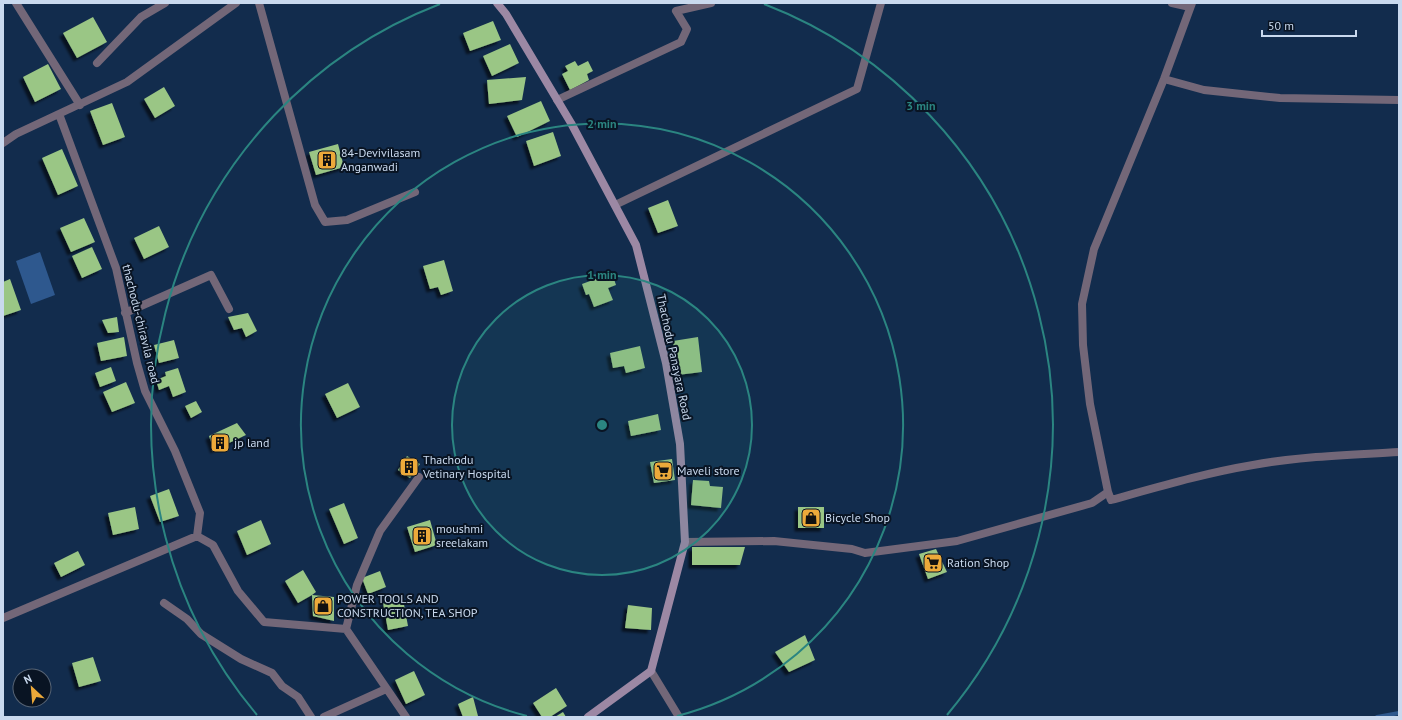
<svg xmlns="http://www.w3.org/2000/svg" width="1402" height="720" viewBox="0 0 1402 720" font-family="'PT Sans',sans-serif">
<defs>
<filter id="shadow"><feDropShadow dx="-3.5" dy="3.5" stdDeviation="1" flood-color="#0009"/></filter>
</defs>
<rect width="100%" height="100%" fill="#122c4d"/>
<path fill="#2e588e" d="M 40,252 L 55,295 L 31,304 L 16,261 Z"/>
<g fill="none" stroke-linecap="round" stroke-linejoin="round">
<path stroke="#2e588e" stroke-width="4" d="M 1377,717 L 1399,713"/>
</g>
<path fill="#9ac685" filter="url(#shadow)" d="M 93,17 L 107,42 L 77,58 L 63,33 Z
M 493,21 L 501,40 L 470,51 L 463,33 Z
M 510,44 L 519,63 L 492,76 L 483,56 Z
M 575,61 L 578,66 L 588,61 L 593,71 L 587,74 L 589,80 L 570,90 L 562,74 L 568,71 L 565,66 Z
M 48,64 L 61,89 L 35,102 L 23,77 Z
M 526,77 L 522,100 L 489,104 L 487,80 Z
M 164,87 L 175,106 L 155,118 L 144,99 Z
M 541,101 L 550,121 L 517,137 L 507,116 Z
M 112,103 L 125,137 L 103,145 L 90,111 Z
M 553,132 L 561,156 L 534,166 L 526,141 Z
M 338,144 L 344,167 L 316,175 L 309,152 Z
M 62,149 L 78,186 L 58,195 L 42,158 Z
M 668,200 L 678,226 L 658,233 L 648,208 Z
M 84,218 L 95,242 L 71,252 L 60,228 Z
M 159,226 L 169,247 L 144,259 L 134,238 Z
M 92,247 L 102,269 L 82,278 L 72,256 Z
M 444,260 L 453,291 L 441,295 L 438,287 L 430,289 L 423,266 Z
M 612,273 L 616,285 L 608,288 L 613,300 L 594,307 L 589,294 L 586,295 L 582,284 Z
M 10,279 L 21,310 L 3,316 L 3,282 Z
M 248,313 L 257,331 L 246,337 L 242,328 L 234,330 L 228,317 Z
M 117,317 L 119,332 L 108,333 L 102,320 Z
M 124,337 L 127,356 L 101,361 L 97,343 Z
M 698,337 L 702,372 L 677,375 L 673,341 Z
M 174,340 L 179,358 L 159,363 L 154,345 Z
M 640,346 L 645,368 L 626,373 L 624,366 L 613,368 L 610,353 Z
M 111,367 L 116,381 L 100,387 L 95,373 Z
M 178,368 L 186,392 L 173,397 L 169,386 L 159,390 L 156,380 L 166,376 L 165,372 Z
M 126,382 L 135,403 L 112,412 L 103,392 Z
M 348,383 L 360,407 L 337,418 L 325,394 Z
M 196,401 L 202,412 L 191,418 L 185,406 Z
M 658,414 L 661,430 L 631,436 L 628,421 Z
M 237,423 L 246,435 L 214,450 L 209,436 Z
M 407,456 L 420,464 L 410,478 L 398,470 Z
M 672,459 L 675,480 L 654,483 L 650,462 Z
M 693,480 L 709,481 L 710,486 L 723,487 L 721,508 L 691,505 Z
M 169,489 L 179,516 L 160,522 L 150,496 Z
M 344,503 L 358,538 L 344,544 L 329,509 Z
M 135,507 L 139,529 L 113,535 L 108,513 Z
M 798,507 L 824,507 L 824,528 L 798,528 Z
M 261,520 L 271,544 L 247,555 L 237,531 Z
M 430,520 L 437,545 L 415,552 L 407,527 Z
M 692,547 L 745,547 L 740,565 L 692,565 Z
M 936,549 L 947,572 L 928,579 L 919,554 Z
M 78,551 L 85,565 L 61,577 L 54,563 Z
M 303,570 L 316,592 L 312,595 L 334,597 L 334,621 L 313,616 L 312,595 L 298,603 L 285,581 Z
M 380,571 L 386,587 L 368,594 L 362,578 Z
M 403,599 L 408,626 L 388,630 L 383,603 Z
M 628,605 L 652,608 L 651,630 L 625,628 Z
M 805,635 L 815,660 L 789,672 L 775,652 Z
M 93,657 L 101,681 L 79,687 L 72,663 Z
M 414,671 L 425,695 L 406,704 L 395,680 Z
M 556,688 L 567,706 L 550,717 L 542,717 L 533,703 Z
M 473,697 L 478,716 L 463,717 L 458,704 Z
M 563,712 L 566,717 L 555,717 Z"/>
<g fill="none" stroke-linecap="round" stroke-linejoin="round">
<path stroke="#736778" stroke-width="8" d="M 16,3 L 80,105
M 259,3 L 315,205 L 325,222 L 347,220 L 415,192
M 1172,3 L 1190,7
M 1192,3 L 1164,79 L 1094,249 L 1082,304 L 1083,345 L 1090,404 L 1108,492 L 1111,500 C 1158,487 1205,473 1253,465 C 1301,456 1351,455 1399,452
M 97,63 L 141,17 L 165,3
M 1164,79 L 1204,90 L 1280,98 L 1399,100
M 557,100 L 681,42 L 687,29 L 676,11 L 711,3
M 59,114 L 116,268 L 137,363 L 145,391 L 175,451 L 200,513 L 197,536
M 3,143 L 16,134 L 127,82 L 236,3
M 615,205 L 857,89 L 881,3
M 125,313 L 211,275 L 229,309
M 685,542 L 774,541 L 852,549 L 865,553 L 957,541 L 1092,503 L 1108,492
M 164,603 L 187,619 L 201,634 L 241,659 L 272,673 L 282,686 L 298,697 L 311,717
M 3,618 L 197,536 L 213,545 L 238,591 L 264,622 L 346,629 L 406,717
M 346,629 L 357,585 L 380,531 L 419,477
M 651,671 L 679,717
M 324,717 L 386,689"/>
<path stroke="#9c88a4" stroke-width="8" d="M 497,3 L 506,14 L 571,123 L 636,245 L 666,363 L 680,444 L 685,542 L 651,671 L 588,717"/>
</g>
<circle cx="602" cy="425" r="150" fill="#2b8581" fill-opacity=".12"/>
<g fill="none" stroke="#2b8581" stroke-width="2">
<circle cx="602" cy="425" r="150"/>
<path d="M527 716A301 301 0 1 1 677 716"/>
<path d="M257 715A451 451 0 0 1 440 4M764 4A451 451 0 0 1 947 715"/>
</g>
<defs>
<symbol id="building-square" viewBox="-11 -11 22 22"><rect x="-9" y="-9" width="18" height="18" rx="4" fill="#eca93a" stroke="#091423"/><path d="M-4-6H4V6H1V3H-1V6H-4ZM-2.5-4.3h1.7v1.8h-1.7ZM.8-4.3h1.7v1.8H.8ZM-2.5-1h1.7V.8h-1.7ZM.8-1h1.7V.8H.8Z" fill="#111"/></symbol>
<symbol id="supermarket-square" viewBox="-11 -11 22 22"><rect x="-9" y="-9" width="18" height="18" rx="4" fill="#eca93a" stroke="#091423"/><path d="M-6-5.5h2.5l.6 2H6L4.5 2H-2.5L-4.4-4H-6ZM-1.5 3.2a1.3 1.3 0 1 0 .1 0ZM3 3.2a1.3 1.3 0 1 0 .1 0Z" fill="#111"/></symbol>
<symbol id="shop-square" viewBox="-11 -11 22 22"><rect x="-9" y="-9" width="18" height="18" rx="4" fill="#eca93a" stroke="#091423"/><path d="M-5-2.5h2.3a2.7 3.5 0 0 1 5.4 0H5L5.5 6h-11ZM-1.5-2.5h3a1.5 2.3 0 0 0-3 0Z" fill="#111"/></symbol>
</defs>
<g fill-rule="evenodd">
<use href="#building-square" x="316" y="149" width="22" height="22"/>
<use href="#building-square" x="209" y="432" width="22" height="22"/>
<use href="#building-square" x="398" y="456" width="22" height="22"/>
<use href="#supermarket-square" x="652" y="460" width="22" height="22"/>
<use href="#shop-square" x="800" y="507" width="22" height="22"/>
<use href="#building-square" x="411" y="525" width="22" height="22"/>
<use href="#supermarket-square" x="922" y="552" width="22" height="22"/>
<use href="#shop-square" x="312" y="595" width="22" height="22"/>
</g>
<g text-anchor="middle" stroke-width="4" stroke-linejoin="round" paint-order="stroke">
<g font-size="12" fill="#c9d9ee" stroke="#091423" text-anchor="start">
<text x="341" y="157">84-Devivilasam<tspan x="341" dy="14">Anganwadi</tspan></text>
<text x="234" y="447">jp land</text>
<text x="423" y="464">Thachodu<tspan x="423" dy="14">Vetinary Hospital</tspan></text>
<text x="677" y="475">Maveli store</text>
<text x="825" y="522">Bicycle Shop</text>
<text x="436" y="533">moushmi<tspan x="436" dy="14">sreelakam</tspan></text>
<text x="947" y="567">Ration Shop</text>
<text x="337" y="603">POWER TOOLS AND<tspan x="337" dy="14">CONSTRUCTION, TEA SHOP</tspan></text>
</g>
<g font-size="12" fill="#c9d9ee" stroke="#091423">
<text transform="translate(141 324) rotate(76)" y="4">thachodu-chiravila road</text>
<text transform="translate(674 357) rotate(78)" y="4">Thachodu Panayara Road</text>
</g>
</g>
<circle cx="602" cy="425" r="6" fill="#2b8581" stroke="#091423" stroke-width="2"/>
<g font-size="12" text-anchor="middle" font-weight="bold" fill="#2b8581" stroke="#091423" stroke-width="4" stroke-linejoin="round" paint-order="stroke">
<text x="921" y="110">3 min</text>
<text x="602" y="128">2 min</text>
<text x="602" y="279">1 min</text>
</g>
<rect width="1402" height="720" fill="none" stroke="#c9d9ee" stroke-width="8"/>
<g transform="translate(32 688) rotate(334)"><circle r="19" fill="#091423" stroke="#566374"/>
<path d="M0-3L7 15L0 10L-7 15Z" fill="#eca93a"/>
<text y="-6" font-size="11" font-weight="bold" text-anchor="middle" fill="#c9d9ee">N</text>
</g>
<path d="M1262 30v6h94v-6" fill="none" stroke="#c9d9ee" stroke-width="2"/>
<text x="1268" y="30" font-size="12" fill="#c9d9ee" stroke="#091423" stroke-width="3" paint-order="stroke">50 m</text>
</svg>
